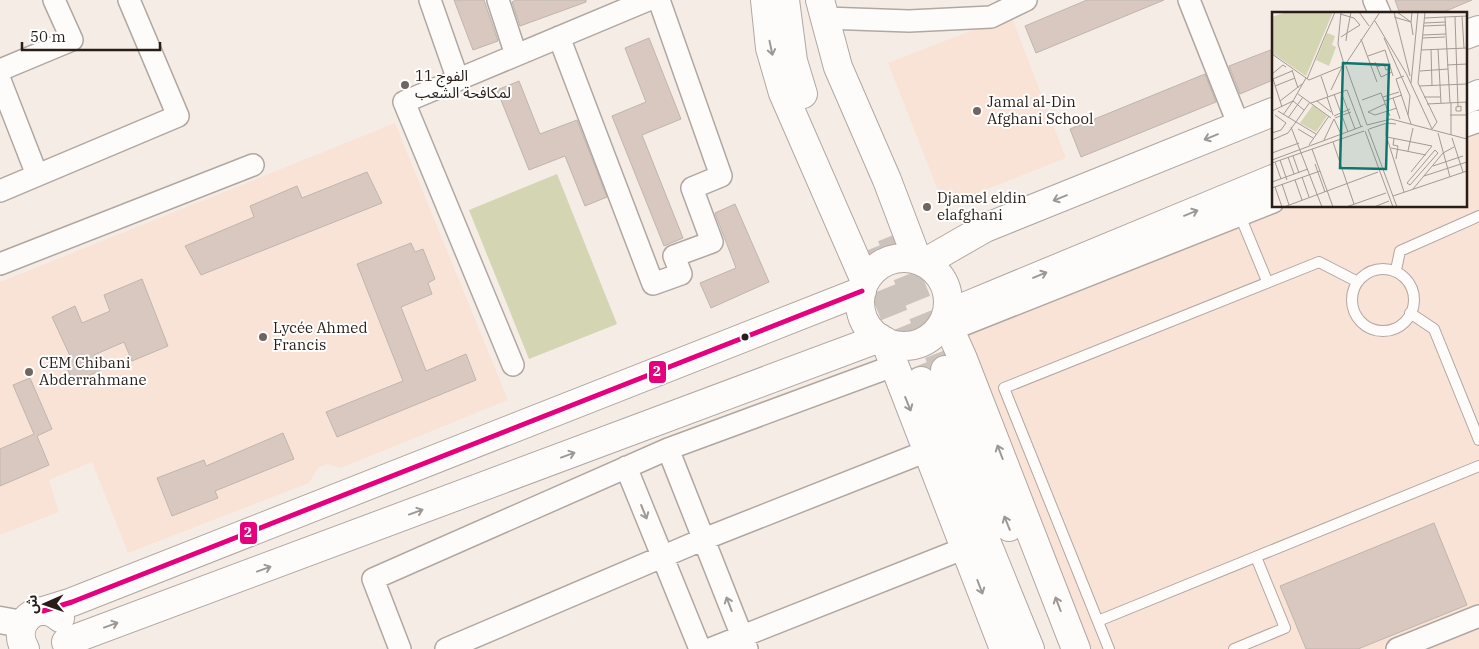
<svg xmlns="http://www.w3.org/2000/svg" width="1479" height="649" viewBox="0 0 1479 649" font-family="'IBM Plex Serif','Noto Sans Arabic',serif">
<rect width="100%" height="100%" fill="#f6ece6"/>
<path fill="#f9e3d7" d="M 1011,15 L 1066,158 L 944,206 L 888,63 Z
M 395,123 L 508,400 L 341,468 L 327,464 L 318,468 L 309,483 L 128,553 L 92,462 L 49,480 L 59,512 L 0,535 L 0,282 Z
M 1479,128 L 1479,649 L 1088,649 L 963,335 L 1284,206 L 1465,206 L 1465,134 Z"/>
<path fill="#d3d5b3" d="M 557,174 L 617,324 L 529,359 L 469,210 Z"/>
<path fill="#d9c8bf" stroke="#bfb5af" d="M 454,0 L 484,0 L 498,41 L 473,50 Z
M 516,0 L 586,0 L 586,2 L 520,26 L 512,2 Z
M 1087,0 L 1164,0 L 1036,53 L 1025,26 Z
M 1395,0 L 1472,0 L 1439,14 L 1400,14 Z
M 649,38 L 681,119 L 642,135 L 683,238 L 664,246 L 612,116 L 646,102 L 625,48 Z
M 1273,49 L 1273,80 L 1240,94 L 1229,66 Z
M 1205,74 L 1216,102 L 1081,157 L 1070,129 Z
M 519,81 L 540,134 L 577,120 L 607,197 L 585,206 L 565,156 L 529,170 L 497,90 Z
M 367,172 L 382,203 L 201,275 L 185,246 L 254,217 L 250,206 L 297,186 L 302,198 Z
M 735,204 L 769,282 L 711,308 L 700,283 L 736,268 L 715,213 Z
M 411,243 L 415,252 L 423,249 L 435,279 L 428,283 L 432,294 L 401,307 L 426,371 L 466,354 L 476,380 L 337,437 L 326,412 L 403,381 L 357,264 Z
M 142,279 L 168,346 L 132,361 L 124,342 L 94,355 L 100,371 L 73,382 L 63,359 L 70,356 L 52,317 L 75,306 L 82,323 L 110,311 L 104,295 Z
M 30,378 L 52,429 L 37,436 L 49,465 L 0,486 L 0,449 L 34,434 L 13,385 Z
M 283,433 L 294,459 L 215,491 L 218,498 L 172,516 L 157,478 L 204,460 L 206,466 Z
M 1434,523 L 1467,605 L 1358,649 L 1306,649 L 1280,586 Z"/>
<g fill="none" stroke-linecap="round" stroke-linejoin="round">
<path stroke="#cdc3bd" stroke-width="28" stroke-dasharray="28 14" stroke-linecap="butt" d="M 891,236 L 945,370
M 868,250 L 921,381"/>
<defs>
<path id="service" d="M 1243,223 L 1267,281
M1352 300a31 31 0 1 1 62 0a31 31 0 1 1-62 0Z
M 1396,270 L 1400,251 L 1479,216
M 1410,313 L 1434,329 L 1479,440
M 1098,621 L 1479,466
M 1109,649 L 1004,388 L 1319,262 L 1356,281
M 1234,649 L 1285,628 L 1256,557"/>
<path id="minor" d="M 430,0 L 458,80
M 498,0 L 516,55
M 1189,0 L 1239,126
M 1374,0 L 1380,14
M 825,18 L 909,21 L 991,17 L 1026,0
M 559,37 L 653,284 L 681,274 L 674,256 L 712,242 L 692,188 L 721,176 L 659,0
M 0,70 L 72,40 L 54,0
M 0,80 L 37,175
M 1465,126 L 1479,121
M 0,191 L 178,116 L 129,0
M 0,264 L 253,165
M 950,330 L 1273,202
M 513,365 L 404,102 L 648,0
M 668,449 L 747,649
M 626,467 L 700,649
M 400,649 L 373,579 L 668,449 L 893,366
M 446,649 L 704,539 L 927,451
M 710,649 L 965,548
M 1397,649 L 1479,616"/>
<path id="tertiary" d="M 0,620 L 22,624"/>
<path id="secondary" d="M 765,0 L 770,48 L 783,93 L 865,281
M 785,0 L 793,61 L 803,94
M 820,0 L 838,67 L 887,180 L 917,259
M 1465,35 L 1479,30
M 1465,100 L 1479,94
M860 302a44 44 0 1 1 88 0a44 44 0 1 1-88 0Z
M 924,263 L 985,228 L 1273,112
M 947,314 L 1273,179
M 941,326 L 950,330 L 963,359 L 1076,649
M 885,341 L 1004,649
M 945,370 L 1009,527
M 921,381 L 1030,649
M 43,611 L 72,602 L 862,291
M 66,642 L 880,338
M 25,649 C 10,624 38,598 60,618"/>
</defs>
<use href="#service" stroke="#b1a7a1" stroke-width="12"/>
<use href="#minor" stroke="#b1a7a1" stroke-width="24"/>
<use href="#tertiary" stroke="#b1a7a1" stroke-width="29"/>
<use href="#secondary" stroke="#b1a7a1" stroke-width="30"/>
<use href="#service" stroke="#fefcfb" stroke-width="10"/>
<use href="#minor" stroke="#fefcfb" stroke-width="21"/>
<use href="#tertiary" stroke="#fefcfb" stroke-width="26"/>
<use href="#secondary" stroke="#fefcfb" stroke-width="28"/>
<defs>
<path id="bus-1" d="M 43,611 L 72,602 L 862,291"/>
</defs>
<use href="#bus-1" stroke="#fff" stroke-width="9"/>
<use href="#bus-1" stroke="#e5007d" stroke-width="5"/>
</g>
<defs><path id="oneway-shaft" d="M-6 0H5M1.5-3L5.5 0L1.5 3" fill="none" stroke-width="1.6" stroke-linecap="round" stroke-linejoin="round" transform="scale(1.25)"/></defs>
<g stroke="#9e9894">
<use href="#oneway-shaft" transform="translate(771 48) rotate(78)"/>
<use href="#oneway-shaft" transform="translate(1211 137) rotate(158)"/>
<use href="#oneway-shaft" transform="translate(1060 198) rotate(158)"/>
<use href="#oneway-shaft" transform="translate(1191 213) rotate(-22)"/>
<use href="#oneway-shaft" transform="translate(1040 275) rotate(-22)"/>
<use href="#oneway-shaft" transform="translate(908 404) rotate(68)"/>
<use href="#oneway-shaft" transform="translate(1000 452) rotate(-111)"/>
<use href="#oneway-shaft" transform="translate(568 455) rotate(-20)"/>
<use href="#oneway-shaft" transform="translate(416 512) rotate(-20)"/>
<use href="#oneway-shaft" transform="translate(644 512) rotate(68)"/>
<use href="#oneway-shaft" transform="translate(1007 523) rotate(-112)"/>
<use href="#oneway-shaft" transform="translate(264 569) rotate(-20)"/>
<use href="#oneway-shaft" transform="translate(980 587) rotate(69)"/>
<use href="#oneway-shaft" transform="translate(729 604) rotate(-111)"/>
<use href="#oneway-shaft" transform="translate(1058 604) rotate(-111)"/>
<use href="#oneway-shaft" transform="translate(111 625) rotate(-20)"/>
</g>
<g fill="#71665f" stroke="#fff" stroke-width="2">
<circle cx="405" cy="85" r="5"/>
<circle cx="977" cy="111" r="5"/>
<circle cx="927" cy="207" r="5"/>
<circle cx="263" cy="337" r="5"/>
<circle cx="29" cy="372" r="5"/>
</g>
<circle fill="#291e17" stroke="#fff" stroke-width="2" cx="745" cy="337" r="4.5"/>
<g text-anchor="middle" stroke-width="4" stroke-linejoin="round" paint-order="stroke">
<g font-size="15" fill="#291e17" stroke="#fff" text-anchor="start">
<text x="415" y="81">الفوج 11<tspan x="415" dy="17">لمكافحة الشعب</tspan></text>
<text x="987" y="107">Jamal al-Din<tspan x="987" dy="17">Afghani School</tspan></text>
<text x="937" y="203">Djamel eldin<tspan x="937" dy="17">elafghani</tspan></text>
<text x="273" y="333">Lycée Ahmed<tspan x="273" dy="17">Francis</tspan></text>
<text x="39" y="368">CEM Chibani<tspan x="39" dy="17">Abderrahmane</tspan></text>
</g>
</g>
<g transform="translate(1272 12)">
<rect width="195" height="195" fill="#f6ece6"/>
<path d="M 14,0 L 61,0 L 34,64 L 0,41 L 0,5 ZM 55,21 L 63,24 L 60,33 L 64,35 L 57,54 L 44,48 ZM 41,93 L 55,104 L 44,120 L 28,111 Z" fill="#d3d5b3"/>
<path fill="none" stroke="#a49a93" stroke-width="1" d="M 69,0 L 66,32 L 72,52M 87,0 L 97,14M 122,0 L 138,64M 125,0 L 139,10 L 141,23M 153,0 L 146,71 L 165,110 L 160,117M 68,2 L 82,6 L 88,13 L 75,21 L 74,29M 190,4 L 192,36M 122,5 L 139,10 L 140,0M 173,5 L 178,91M 183,5 L 186,95M 152,6 L 195,4M 103,9 L 134,61 L 160,117M 152,11 L 174,10M 152,14 L 174,13M 151,23 L 174,22M 69,25 L 75,21 L 79,0M 112,26 L 138,84 L 136,103M 150,26 L 173,25M 89,27 L 105,70M 159,37 L 160,74M 166,37 L 169,91M 113,38 L 121,64M 149,38 L 195,36M 0,42 L 37,68 L 71,54M 96,44 L 113,38M 103,50 L 109,65 L 120,60M 73,53 L 108,0M 175,53 L 195,52M 74,54 L 95,113M 105,55 L 112,52 L 114,58 L 119,56M 20,58 L 26,76M 148,59 L 176,57M 0,62 L 11,53 L 14,55M 49,64 L 56,85M 132,64 L 124,67 L 139,112M 35,67 L 63,0M 139,71 L 146,0M 3,74 L 23,66M 147,74 L 195,72M 59,78 L 70,55M 69,80 L 83,117M 26,82 L 59,106M 62,82 L 76,120M 55,85 L 61,103M 111,85 L 127,80M 152,85 L 168,85M 121,86 L 128,107M 90,88 L 109,81 L 118,104M 8,89 L 30,72M 45,89 L 59,100M 112,89 L 130,83M 194,90 L 195,120M 39,91 L 75,78 L 89,115M 179,91 L 179,123M 113,92 L 96,100 L 103,103 L 125,96M 155,92 L 195,90M 189,94 L 189,99 L 184,99 L 184,95 ZM 10,95 L 1,67 L 20,59M 0,99 L 21,89 L 34,66M 6,99 L 44,122M 11,103 L 21,89 L 32,98M 178,103 L 195,103M 62,104 L 78,97M 16,106 L 31,85M 63,106 L 79,100M 62,107 L 69,122M 114,111 L 114,123 L 132,180M 95,113 L 119,107 L 195,127M 19,115 L 50,195M 26,117 L 41,126M 96,117 L 125,195M 97,117 L 115,111 L 124,112M 93,119 L 121,195M 0,121 L 9,118 L 14,111 L 3,103M 166,121 L 178,165M 115,125 L 160,134 L 139,160M 180,126 L 191,160M 122,127 L 121,133 L 126,134 L 124,147M 0,128 L 16,121 L 38,90M 52,128 L 62,107M 61,130 L 82,192M 37,133 L 57,104M 119,136 L 154,143M 40,137 L 61,195M 163,138 L 166,141 L 138,173 L 135,171 ZM 136,139 L 141,116M 0,141 L 27,131M 21,144 L 27,161M 16,145 L 22,162M 0,148 L 91,114M 8,148 L 15,168M 3,150 L 9,167M 0,151 L 92,119M 43,152 L 53,180M 161,154 L 191,144M 152,164 L 195,150M 30,165 L 37,185M 23,168 L 30,188M 0,170 L 36,157M 10,172 L 17,193M 3,175 L 10,195M 0,176 L 48,159M 141,177 L 171,141 L 182,135M 121,184 L 195,159M 12,195 L 106,160M 74,195 L 114,181M 102,195 L 117,189"/>
<path fill="#0f766e" fill-opacity="0.15" stroke="#0f766e" stroke-width="2.5" d="M 71,51 L 117,53 L 114,157 L 68,156 Z"/>
<rect width="195" height="195" fill="none" stroke="#291e17" stroke-width="2.5"/>
</g>
<g stroke="#fff" stroke-width="2">
<rect x="648" y="360" width="19" height="24" rx="5" fill="#e5007d"/>
<rect x="239" y="521" width="19" height="24" rx="5" fill="#e5007d"/>
</g>
<g font-size="14" text-anchor="middle" font-weight="bold" fill="#fff">
<text x="657" y="376">2</text>
<text x="248" y="537">2</text>
</g>
<g transform="translate(45 604) rotate(268)" stroke="#ffffff" stroke-width="4" paint-order="stroke">
<path d="M0-4L9 19L0 12L-9 19Z" fill="#291e17"/>
<text y="-8" font-size="14" font-weight="bold" text-anchor="middle" fill="#291e17">ش</text>
</g>
<path d="M22 42v8h138v-8" fill="none" stroke="#291e17" stroke-width="2.5"/>
<text x="30" y="42" font-size="15" fill="#291e17" stroke="#ffffff" stroke-width="4" paint-order="stroke">50 m</text>
</svg>
